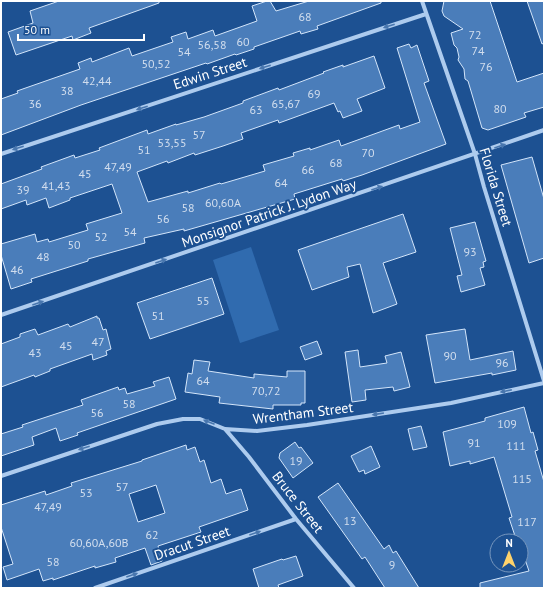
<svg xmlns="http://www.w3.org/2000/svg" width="545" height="589" viewBox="0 0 545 589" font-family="'PT Sans',sans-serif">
<rect width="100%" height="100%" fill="#1d5192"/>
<path fill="#306baf" d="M 251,247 L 279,330 L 240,343 L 213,260 Z"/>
<path fill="#4a7dba" stroke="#d3e5fa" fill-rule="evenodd" d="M 59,1 L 159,1 L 159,3 L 89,28 L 91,33 L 73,40 L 72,36 L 16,55 L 8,32 L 33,23 L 30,11 Z
M 267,1 L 270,1 L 276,11 L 309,1 L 381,1 L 381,3 L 317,26 L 318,29 L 301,34 L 300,31 L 254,47 L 254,49 L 236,55 L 235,54 L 207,64 L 206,63 L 81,105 L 1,135 L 1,99 L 18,93 L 17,91 L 80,69 L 78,63 L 91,58 L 92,62 L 129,48 L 132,56 L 173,42 L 171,37 L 186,32 L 188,39 L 213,30 L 215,36 L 257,21 L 252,6 Z
M 444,1 L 490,1 L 517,82 L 544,73 L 544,107 L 524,113 L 526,117 L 488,130 L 482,128 L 468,81 L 465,79 L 464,69 L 458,60 L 459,57 L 457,48 L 454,45 L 451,33 L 463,29 L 444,16 L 442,11 Z
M 527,1 L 544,1 L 544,43 L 542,44 Z
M 409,44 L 411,48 L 417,45 L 429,81 L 424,83 L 446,144 L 362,175 L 343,181 L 342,179 L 294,194 L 295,199 L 184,231 L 184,229 L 144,238 L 145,243 L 88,259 L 88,261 L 31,279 L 32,282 L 11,289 L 1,255 L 1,244 L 35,234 L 37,242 L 48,239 L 49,242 L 88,230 L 86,224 L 122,213 L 112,184 L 70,198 L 70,200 L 49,208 L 46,198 L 27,205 L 26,200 L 1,209 L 1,184 L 42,169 L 41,167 L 74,155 L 75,158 L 100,150 L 99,148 L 147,130 L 148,134 L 176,124 L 176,125 L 204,117 L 243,103 L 243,101 L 278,88 L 279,90 L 324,73 L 323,72 L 343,65 L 343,67 L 374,56 L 385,88 L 357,99 L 362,111 L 343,118 L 340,111 L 338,112 L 334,103 L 279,123 L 278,120 L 241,133 L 243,139 L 223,146 L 195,155 L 194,153 L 168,163 L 167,161 L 137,172 L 148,202 L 188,191 L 188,193 L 220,183 L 221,184 L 265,171 L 263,165 L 294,156 L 293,153 L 310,148 L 310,150 L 339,140 L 341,146 L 399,125 L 400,129 L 420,122 L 397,48 Z
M 532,157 L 544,199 L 544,258 L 529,263 L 501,165 Z
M 403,214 L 416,252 L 383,263 L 397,304 L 373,313 L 360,264 L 347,267 L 349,277 L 312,290 L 298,250 Z
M 475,222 L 486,261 L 483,262 L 484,267 L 480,268 L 485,285 L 461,292 L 457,276 L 462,275 L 450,228 Z
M 212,278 L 224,314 L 150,339 L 137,303 Z
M 97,316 L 97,318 L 99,318 L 103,330 L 106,329 L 111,349 L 106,351 L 107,355 L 93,360 L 92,354 L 50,369 L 50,371 L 35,377 L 34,375 L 1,387 L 1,344 L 20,337 L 20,334 L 35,329 L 38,335 L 68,324 L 70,327 Z
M 465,329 L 470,360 L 513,351 L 516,370 L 492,375 L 492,373 L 435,383 L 426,335 Z
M 317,341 L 322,354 L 305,360 L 300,347 Z
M 358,350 L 360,367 L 387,363 L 385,356 L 401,352 L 410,387 L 394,391 L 393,387 L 365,390 L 366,400 L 352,402 L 345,352 Z
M 194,360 L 210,362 L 208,371 L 254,378 L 254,374 L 287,377 L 287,371 L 305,371 L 305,403 L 301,403 L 301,405 L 273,405 L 273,409 L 219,403 L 220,397 L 185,392 L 188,373 L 192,374 Z
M 169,377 L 176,399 L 77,433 L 78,435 L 60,441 L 56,428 L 32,437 L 34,445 L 1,456 L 1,434 L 23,427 L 22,425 L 83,405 L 81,400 L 118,387 L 119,390 L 125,388 L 127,394 L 155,386 L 153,382 Z
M 524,407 L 531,433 L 533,432 L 538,450 L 535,451 L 544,482 L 544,588 L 480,588 L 480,583 L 529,571 L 521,548 L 521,541 L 519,541 L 517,536 L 515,536 L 509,518 L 512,517 L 494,457 L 470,464 L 470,461 L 450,466 L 443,432 L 485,421 L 485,418 Z
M 421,426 L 427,447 L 413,450 L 408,429 Z
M 295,442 L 299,448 L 301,447 L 313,463 L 293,478 L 279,458 L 280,453 Z
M 186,445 L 187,450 L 195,447 L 200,462 L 204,460 L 211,483 L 221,479 L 226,494 L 241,489 L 248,510 L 199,527 L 201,532 L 158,546 L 162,561 L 151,565 L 145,548 L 115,558 L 116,562 L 95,568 L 95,566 L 53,580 L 53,578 L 43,581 L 39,569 L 7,580 L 3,567 L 13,564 L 1,527 L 1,505 L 45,491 L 46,495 L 72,486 L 71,483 L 142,461 L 142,460 ZM 156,485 L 165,513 L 138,522 L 129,494 Z
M 371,446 L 380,467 L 365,474 L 364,470 L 359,472 L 351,456 Z
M 338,483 L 384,549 L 389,545 L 393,553 L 396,551 L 419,588 L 385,588 L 365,557 L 362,559 L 318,497 Z
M 296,556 L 303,576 L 278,585 L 279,588 L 259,588 L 253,569 L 282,559 L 283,560 Z"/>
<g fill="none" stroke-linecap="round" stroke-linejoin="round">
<path stroke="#adcbee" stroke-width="4" d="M 422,1 L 475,154 L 484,187 L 544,381
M 1,154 L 426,14
M 1,315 L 544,130
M 225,429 L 249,457 L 296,519 L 354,588
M 1,476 L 157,424 L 183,419 L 200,419 L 225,429 L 257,431 L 307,425 L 451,403 L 544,383
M 95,588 L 296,519"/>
</g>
<defs><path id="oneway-solid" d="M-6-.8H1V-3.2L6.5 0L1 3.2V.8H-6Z"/></defs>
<g fill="#4876ae">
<use href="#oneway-solid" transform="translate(389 26) rotate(162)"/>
<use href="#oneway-solid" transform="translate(265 67) rotate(162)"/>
<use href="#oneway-solid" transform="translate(142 108) rotate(162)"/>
<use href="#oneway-solid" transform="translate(500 146) rotate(-19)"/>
<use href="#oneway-solid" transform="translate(18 148) rotate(162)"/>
<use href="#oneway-solid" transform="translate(377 188) rotate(-19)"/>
<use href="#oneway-solid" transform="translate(161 261) rotate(-19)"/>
<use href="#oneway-solid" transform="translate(38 303) rotate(-19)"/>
<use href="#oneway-solid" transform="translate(506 391) rotate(168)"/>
<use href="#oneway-solid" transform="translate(378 414) rotate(171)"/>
<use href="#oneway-solid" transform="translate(209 422) rotate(-159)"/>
<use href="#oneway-solid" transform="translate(84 448) rotate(162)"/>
<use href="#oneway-solid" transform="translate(255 533) rotate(-19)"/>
<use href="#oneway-solid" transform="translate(132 575) rotate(-19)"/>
</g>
<g text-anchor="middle" stroke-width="4" stroke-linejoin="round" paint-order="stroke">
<g font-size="12" fill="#d2deee">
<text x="305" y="21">68</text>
<text x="475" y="39">72</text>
<text x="243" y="46">60</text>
<text x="212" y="49">56,58</text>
<text x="478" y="55">74</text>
<text x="184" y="56">54</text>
<text x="156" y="68">50,52</text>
<text x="486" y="71">76</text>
<text x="97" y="85">42,44</text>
<text x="67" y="95">38</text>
<text x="314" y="98">69</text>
<text x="35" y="108">36</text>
<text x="286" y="108">65,67</text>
<text x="500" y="113">80</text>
<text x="256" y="114">63</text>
<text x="199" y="139">57</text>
<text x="172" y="147">53,55</text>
<text x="144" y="154">51</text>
<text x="368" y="157">70</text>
<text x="336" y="167">68</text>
<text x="118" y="171">47,49</text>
<text x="308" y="174">66</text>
<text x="85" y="178">45</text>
<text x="281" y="187">64</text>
<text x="56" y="190">41,43</text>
<text x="23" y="194">39</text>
<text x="223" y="207">60,60A</text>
<text x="188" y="212">58</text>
<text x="163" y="223">56</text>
<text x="130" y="236">54</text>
<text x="101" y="241">52</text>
<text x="74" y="249">50</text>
<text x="470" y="256">93</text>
<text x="43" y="261">48</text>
<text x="17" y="274">46</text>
<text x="203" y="305">55</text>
<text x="158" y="320">51</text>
<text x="98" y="346">47</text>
<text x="66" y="350">45</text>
<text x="35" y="357">43</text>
<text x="450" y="360">90</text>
<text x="502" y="367">96</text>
<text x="203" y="385">64</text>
<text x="266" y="395">70,72</text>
<text x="129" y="408">58</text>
<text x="97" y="417">56</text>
<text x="507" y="428">109</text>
<text x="474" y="447">91</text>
<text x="516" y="450">111</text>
<text x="296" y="465">19</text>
<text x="522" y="483">115</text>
<text x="122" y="491">57</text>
<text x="86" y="497">53</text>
<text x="48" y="511">47,49</text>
<text x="350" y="525">13</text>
<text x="527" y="526">117</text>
<text x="152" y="539">62</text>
<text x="99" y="547">60,60A,60B</text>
<text x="53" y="566">58</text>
<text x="392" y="569">9</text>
</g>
<g font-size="14" fill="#fff" stroke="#1d5192">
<text transform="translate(210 73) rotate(-18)" y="5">Edwin Street</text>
<text transform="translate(496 187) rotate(73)" y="5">Florida Street</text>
<text transform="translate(269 213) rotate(-19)" y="5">Monsignor Patrick J. Lydon Way</text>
<text transform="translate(303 413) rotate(-7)" y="5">Wrentham Street</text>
<text transform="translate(298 502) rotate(52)" y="5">Bruce Street</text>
<text transform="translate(192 543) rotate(-19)" y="5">Dracut Street</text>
</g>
</g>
<rect width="545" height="589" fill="none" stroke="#ffffff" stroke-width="4"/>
<g transform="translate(509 553)"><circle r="19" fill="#1d5192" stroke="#7797be"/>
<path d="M0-3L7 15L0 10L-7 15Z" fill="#fed26b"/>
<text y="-6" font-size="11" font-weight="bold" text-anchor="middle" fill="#ffffff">N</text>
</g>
<path d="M18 34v6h126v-6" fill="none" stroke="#ffffff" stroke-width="2"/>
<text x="24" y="34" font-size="12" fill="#ffffff" stroke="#1d5192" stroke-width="3" paint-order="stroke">50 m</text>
</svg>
